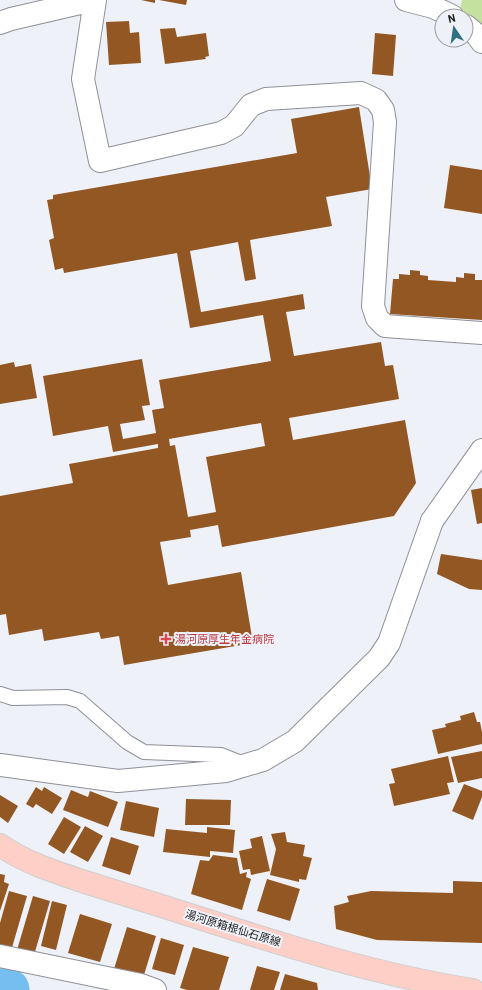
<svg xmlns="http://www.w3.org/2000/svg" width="482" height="990" viewBox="0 0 482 990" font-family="Barlow,'Noto Sans JP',sans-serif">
<rect width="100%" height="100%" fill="#eff1f8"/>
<path fill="#c5e19f" d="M 462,0 L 482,0 L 482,28 L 460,9 Z"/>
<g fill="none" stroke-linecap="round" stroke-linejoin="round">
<path stroke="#74bff0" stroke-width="45" d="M 0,988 L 7,990"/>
</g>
<path fill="#925723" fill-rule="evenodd" d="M 141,0 L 155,0 L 155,3 Z
M 159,0 L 187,0 L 186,5 Z
M 129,21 L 130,33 L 139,32 L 141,63 L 109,65 L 106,22 Z
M 175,28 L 177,37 L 206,33 L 209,56 L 205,57 L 206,59 L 165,64 L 160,29 Z
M 375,33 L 396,35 L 393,76 L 372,74 Z
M 359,107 L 372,189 L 326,197 L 332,226 L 250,240 L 256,279 L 245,281 L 238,242 L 190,251 L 201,312 L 303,294 L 305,309 L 286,312 L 294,356 L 381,342 L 385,366 L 393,365 L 399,399 L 289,418 L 293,440 L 405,420 L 416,483 L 394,516 L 222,547 L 218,525 L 190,530 L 191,537 L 160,542 L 168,585 L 241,572 L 253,643 L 124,665 L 119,636 L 101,639 L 99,632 L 44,641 L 42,629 L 9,635 L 6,614 L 0,615 L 0,496 L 73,483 L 69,464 L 158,448 L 158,444 L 113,452 L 108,426 L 53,436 L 43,376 L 142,359 L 150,405 L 142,406 L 145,420 L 120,424 L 123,439 L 156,433 L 152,410 L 164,408 L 159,380 L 271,361 L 263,315 L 190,328 L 177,253 L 64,273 L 63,268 L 55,270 L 49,240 L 54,238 L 47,200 L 53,199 L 53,195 L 297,153 L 291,119 ZM 261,423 L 265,446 L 206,457 L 216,512 L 188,517 L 175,445 L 170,446 L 169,439 Z
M 450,165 L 482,170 L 482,214 L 444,208 Z
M 410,270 L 420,271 L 420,275 L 428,276 L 428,280 L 456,282 L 456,277 L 464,278 L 464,273 L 475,274 L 475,280 L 482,280 L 482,320 L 390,314 L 393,279 L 399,279 L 399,274 L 410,275 Z
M 14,362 L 15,367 L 31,364 L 37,398 L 0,404 L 0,365 Z
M 482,488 L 482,523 L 477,524 L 471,490 Z
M 441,554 L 482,560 L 482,590 L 469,589 L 437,574 Z
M 474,712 L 477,722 L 480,722 L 482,732 L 482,744 L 438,754 L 432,730 L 446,727 L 445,724 L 461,720 L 460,716 Z
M 482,751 L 482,778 L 458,783 L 451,757 Z
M 448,756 L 454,782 L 447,783 L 450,794 L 394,806 L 389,784 L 395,783 L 391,769 Z
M 464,784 L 482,791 L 482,797 L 473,820 L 452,811 Z
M 36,787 L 42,791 L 44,787 L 62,798 L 52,814 L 36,804 L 33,808 L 26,804 Z
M 71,790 L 88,797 L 90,791 L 118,802 L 108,827 L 63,810 Z
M 0,795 L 18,806 L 8,823 L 0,817 Z
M 186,799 L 231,800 L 230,825 L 185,825 Z
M 126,801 L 159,808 L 154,837 L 120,830 Z
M 64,817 L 81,827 L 64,854 L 48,844 Z
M 85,826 L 103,836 L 88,862 L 70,852 Z
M 207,827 L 235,830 L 233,853 L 210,851 L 210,857 L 163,852 L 166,829 L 207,833 Z
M 285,832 L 287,842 L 305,845 L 303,856 L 312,858 L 306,880 L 299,879 L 299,882 L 270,875 L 276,849 L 271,834 Z
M 262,836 L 270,871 L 251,875 L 250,869 L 243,870 L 239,851 L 252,848 L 250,839 Z
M 111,837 L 139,846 L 130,875 L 102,866 Z
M 213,855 L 237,858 L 240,874 L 247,872 L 246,877 L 251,879 L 242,910 L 191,894 L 200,860 L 209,861 Z
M 0,874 L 5,875 L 4,882 L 9,884 L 0,911 Z
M 267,879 L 300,889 L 290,921 L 257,911 Z
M 453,881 L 482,882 L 482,943 L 377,940 L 336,929 L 334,906 L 349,902 L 347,896 L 371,891 L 453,893 Z
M 9,891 L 27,896 L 11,951 L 0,948 L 0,923 Z
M 33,896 L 50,901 L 34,955 L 17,950 Z
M 52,901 L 67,905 L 56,950 L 41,946 Z
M 80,914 L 112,924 L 100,962 L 68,953 Z
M 127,927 L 156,936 L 143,978 L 114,969 Z
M 161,938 L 184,945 L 175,975 L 152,969 Z
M 193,947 L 229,957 L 219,990 L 187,990 L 180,988 Z
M 257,966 L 280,972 L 274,990 L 250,990 Z
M 285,974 L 317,983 L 318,990 L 280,990 Z"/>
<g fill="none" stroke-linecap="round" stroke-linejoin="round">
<defs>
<path id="service" d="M 0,694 L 13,698 L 67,697 L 80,701 L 127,742 L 144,752 L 221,755 L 246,765"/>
<path id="minor" d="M 95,0 L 83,79 L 100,161 L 221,133 L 234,126 L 251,105 L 266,99 L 361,93 L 376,100 L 383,110 L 385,122 L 373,306 L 377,318 L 385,326 L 482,333
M 406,0 L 433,7 L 452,16
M 0,23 L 11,19 L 93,0
M 466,26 L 477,35 L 482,42
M 432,521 L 482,450
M 0,956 L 141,985 L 155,990"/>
<path id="tertiary" d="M 0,765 L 118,781 L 226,771 L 263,760 L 295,741 L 379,658 L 389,643 L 432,521"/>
<path id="primary" d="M 0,845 C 26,863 55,872 85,882 C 108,889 130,896 152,903 C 257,936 363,973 473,990"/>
</defs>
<use href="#service" stroke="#8f9097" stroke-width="16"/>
<use href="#minor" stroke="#8f9097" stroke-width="24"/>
<use href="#tertiary" stroke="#8f9097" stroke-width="24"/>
<use href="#primary" stroke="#cecece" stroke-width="24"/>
<use href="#service" stroke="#fff" stroke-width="14"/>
<use href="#minor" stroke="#fff" stroke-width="22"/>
<use href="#tertiary" stroke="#fff" stroke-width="22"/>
<use href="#primary" stroke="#fecfc7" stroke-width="22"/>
</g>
<path fill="#e0444e" stroke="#eff1f8" stroke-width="1.5" d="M164 633h4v4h4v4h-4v4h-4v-4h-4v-4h4z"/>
<g text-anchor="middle" stroke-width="4" stroke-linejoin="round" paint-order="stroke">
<g font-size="11" fill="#be3a42" stroke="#eff1f8" text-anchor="start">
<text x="175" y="643">湯河原厚生年金病院</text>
</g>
<g font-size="11" fill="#1e1f21" stroke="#eff1f8">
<text transform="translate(233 928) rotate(17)" y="4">湯河原箱根仙石原線</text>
</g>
</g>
<g transform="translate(454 28) rotate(347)"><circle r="19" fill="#eff1f8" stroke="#9b9da2"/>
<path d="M0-3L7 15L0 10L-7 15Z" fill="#2e7282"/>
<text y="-6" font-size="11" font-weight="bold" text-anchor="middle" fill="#1e1f21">N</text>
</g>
</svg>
